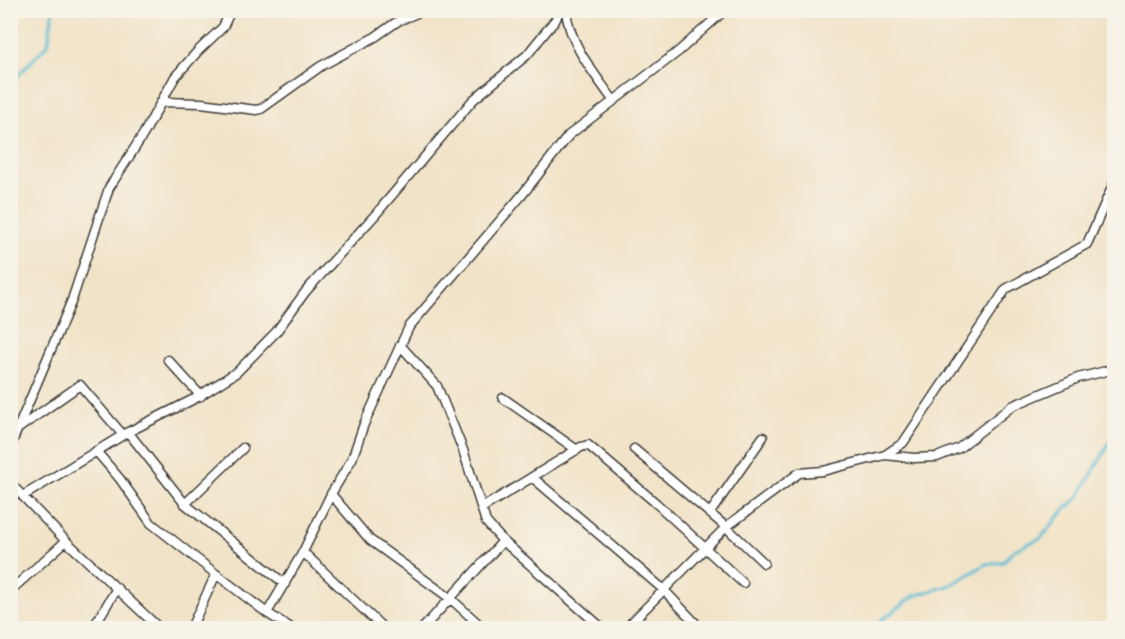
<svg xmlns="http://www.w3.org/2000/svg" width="1125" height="639" viewBox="0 0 1125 639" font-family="Delius,sans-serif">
<rect width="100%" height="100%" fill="#f7f3e8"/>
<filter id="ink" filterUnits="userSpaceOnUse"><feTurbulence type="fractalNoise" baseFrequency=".0167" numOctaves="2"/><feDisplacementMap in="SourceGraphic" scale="12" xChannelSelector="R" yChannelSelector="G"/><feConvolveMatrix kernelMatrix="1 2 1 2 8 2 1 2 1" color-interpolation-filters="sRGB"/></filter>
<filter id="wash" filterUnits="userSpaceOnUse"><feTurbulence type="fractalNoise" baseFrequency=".008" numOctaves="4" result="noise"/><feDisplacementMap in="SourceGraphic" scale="24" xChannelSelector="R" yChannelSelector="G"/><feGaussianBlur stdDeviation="1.35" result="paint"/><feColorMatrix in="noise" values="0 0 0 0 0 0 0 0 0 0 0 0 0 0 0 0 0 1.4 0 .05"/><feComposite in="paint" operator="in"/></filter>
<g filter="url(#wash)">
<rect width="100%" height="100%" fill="#f1e3c7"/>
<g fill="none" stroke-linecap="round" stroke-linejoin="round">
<path stroke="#57bcd5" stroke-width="3" d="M 10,84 L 48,44 L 53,10
M 871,628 L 914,596 L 951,585 L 986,564 L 1003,562 L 1014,550 L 1041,538 L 1064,510 L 1078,498 L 1114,435"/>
</g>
</g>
<g filter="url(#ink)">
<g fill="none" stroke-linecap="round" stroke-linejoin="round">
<defs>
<path id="street" d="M 566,10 C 569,44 594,73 613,100
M 162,102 L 201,103 L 256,110 L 261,109 L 321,66 L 375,37 L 398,21 L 424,10
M 400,345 L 437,386 L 463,450 L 486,522 L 503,541 L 602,628
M 168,360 L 201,396
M 503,398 L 577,450
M 19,428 L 80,385 L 123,435
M 128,432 L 185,504 L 285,584
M 10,447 L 72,300 L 109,188 L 143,135 L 175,77 L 198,51 L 223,27 L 231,10
M 634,449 L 726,527 L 764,563
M 96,451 L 120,479 L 151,523 L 216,574
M 885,455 L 914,458 L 937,457 L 959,448 L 1012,406 L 1078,378 L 1114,369
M 532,477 L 664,590 L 700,628
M 10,483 L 66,541 L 159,628
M 331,494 L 370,540 L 451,599 L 483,628
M 23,496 L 128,432 L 196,398 L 237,372 L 276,332 L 306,291 L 376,214 L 473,100 L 527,55 L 556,19 L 559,10
M 185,504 L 243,448
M 482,508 L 581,447 L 588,445 L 657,504 L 743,583
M 710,513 L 763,437
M 303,552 L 383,628
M 10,597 L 11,590 L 66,541
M 93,628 L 117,588
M 191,628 L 216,574 L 267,613
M 291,628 L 267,613 L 303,552 L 331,494 L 352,459 L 364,424 L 409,327 L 522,195 L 569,135 L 679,51 L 725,10
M 423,628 L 503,541
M 626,628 L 726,527 L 799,473 L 823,471 L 885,455 L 903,443 L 1006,289 L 1087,244 L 1114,183"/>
</defs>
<use href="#street" stroke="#3c3a36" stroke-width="11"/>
<use href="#street" stroke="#fff" stroke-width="8"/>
</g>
</g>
<rect width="1125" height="639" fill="none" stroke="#f7f3e8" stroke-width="36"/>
</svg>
